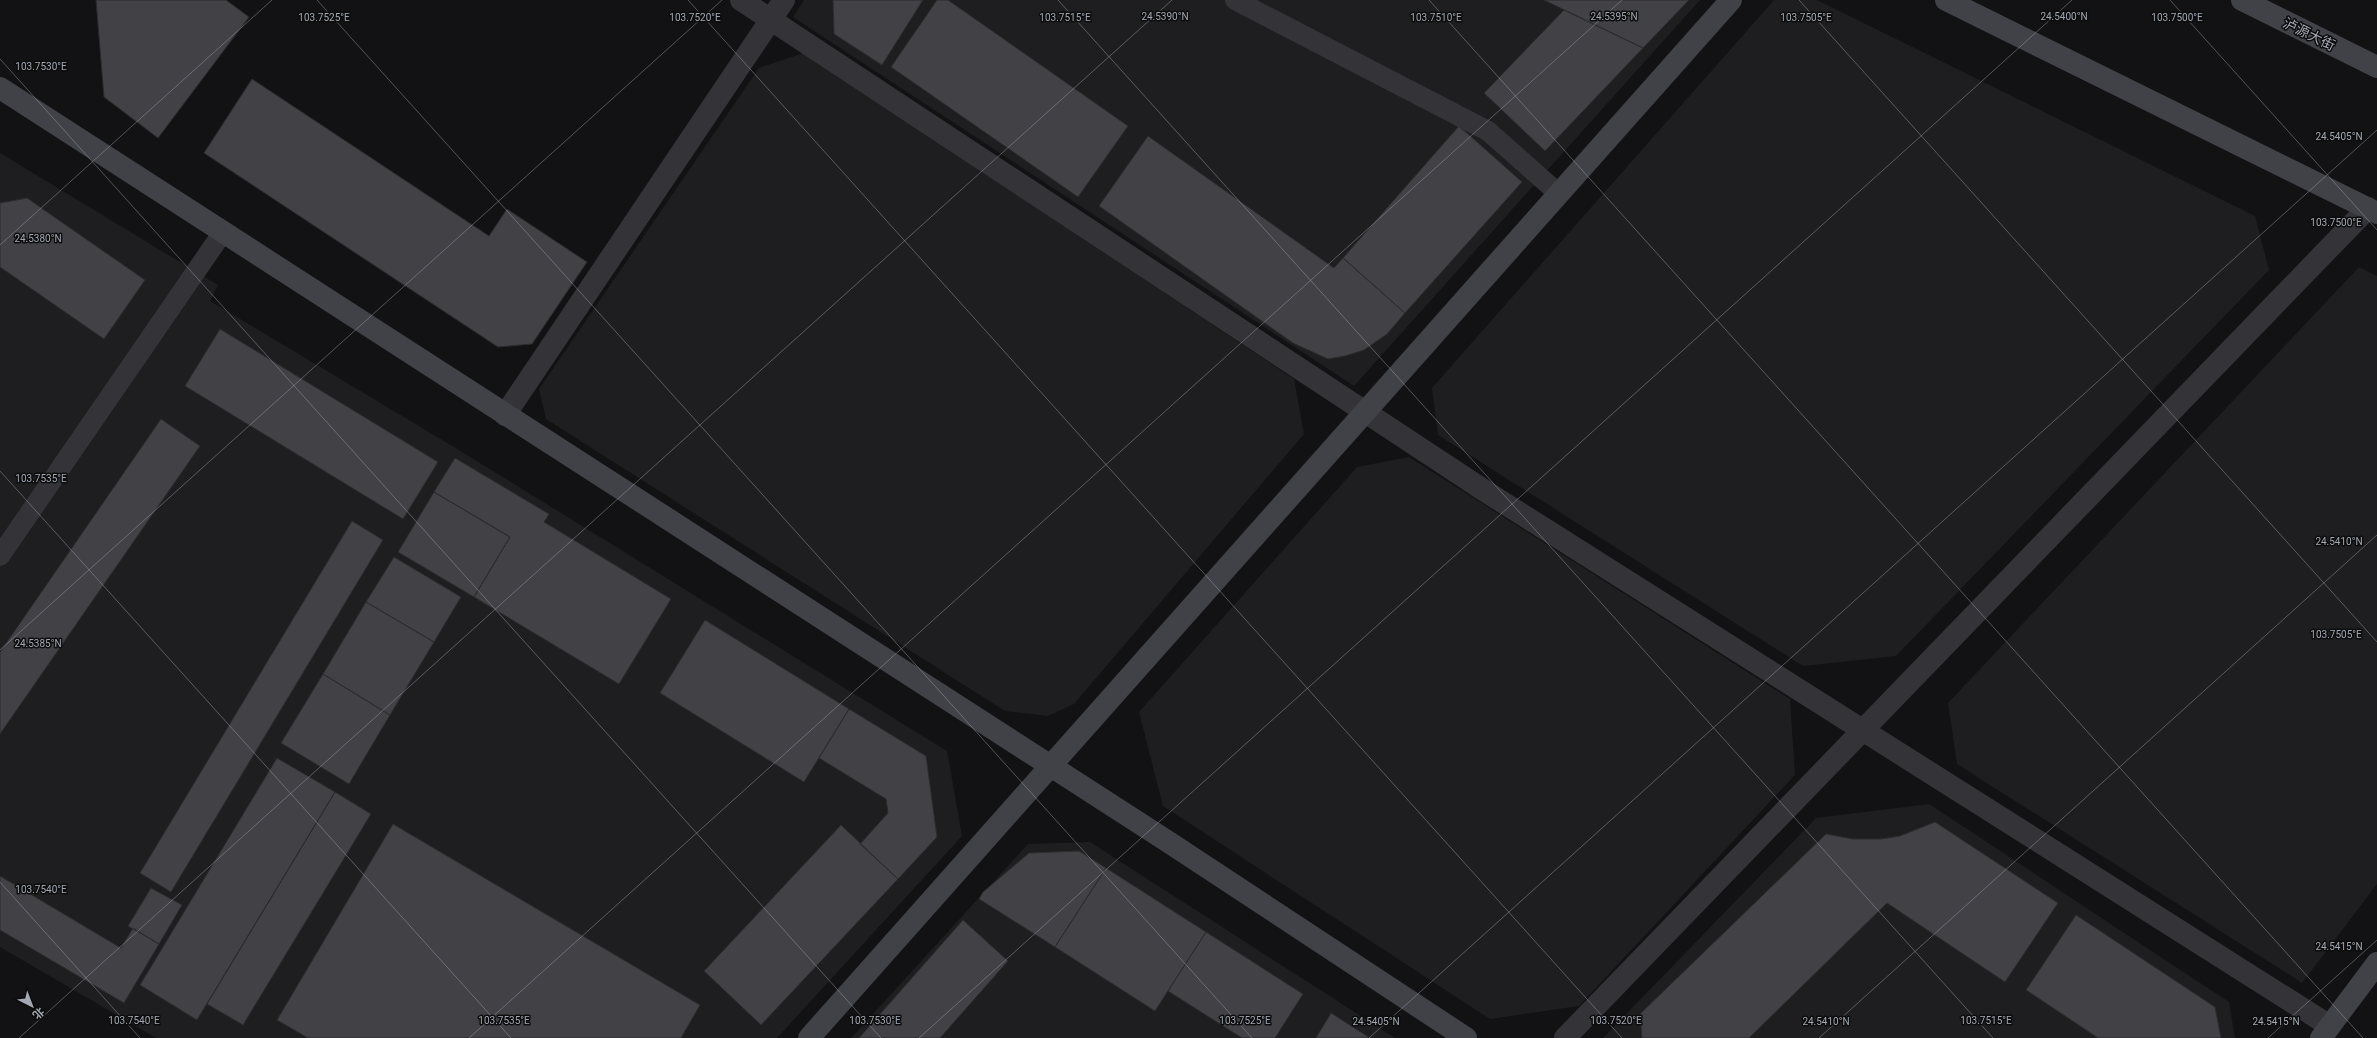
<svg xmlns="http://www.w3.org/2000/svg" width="2377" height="1038" viewBox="0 0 2377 1038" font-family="Roboto,'Noto Sans SC',sans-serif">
<rect width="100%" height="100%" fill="#121113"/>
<path fill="#1e1e20" d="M 804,0 L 1700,0 L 1354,386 L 793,17 Z
M 1774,0 L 1817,0 L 2255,216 L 2269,270 L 1896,656 L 1803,666 L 1438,435 L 1432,388 Z
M 804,53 L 1294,379 L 1304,434 L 1074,704 L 1048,716 L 1005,711 L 546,419 L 539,389 L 759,68 Z
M 0,153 L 218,285 L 210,301 L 454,447 L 947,751 L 962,836 L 777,1038 L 156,1038 L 0,947 Z
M 2359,267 L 2377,276 L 2377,884 L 2302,983 L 1957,764 L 1948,703 Z
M 1409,457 L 1790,699 L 1795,775 L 1579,1006 L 1490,1019 L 1163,806 L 1139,712 L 1357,467 Z
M 1929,804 L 2229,1002 L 2235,1038 L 1603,1038 L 1816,818 Z
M 1090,842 L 1395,1038 L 851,1038 L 1028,844 Z"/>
<path fill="#414146" stroke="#2c2c2f" d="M 96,0 L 226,0 L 249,17 L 158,138 L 104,97 Z
M 833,0 L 923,0 L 882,65 L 834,34 Z
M 937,0 L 948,0 L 1128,126 L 1078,197 L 891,67 Z
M 1544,0 L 1689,0 L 1643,48 Z
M 1564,10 L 1643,48 L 1545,151 L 1484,93 Z
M 252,79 L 489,236 L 507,209 L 587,262 L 532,344 L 498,347 L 204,153 Z
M 1459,126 L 1522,182 L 1405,313 L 1343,258 Z
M 1148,136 L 1334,268 L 1343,258 L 1405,313 L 1387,334 L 1364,350 L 1345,356 L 1328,359 L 1293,343 L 1099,206 Z
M 27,198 L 145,280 L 104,339 L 0,267 L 0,203 Z
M 220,329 L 438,462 L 403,519 L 185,386 Z
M 161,419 L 200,446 L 0,734 L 0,652 Z
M 455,458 L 549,514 L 544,522 L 671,599 L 619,684 L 474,597 L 510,537 L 434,492 Z
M 434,492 L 510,537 L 474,597 L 398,552 Z
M 352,521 L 383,540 L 171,892 L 140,873 Z
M 394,557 L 461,597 L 434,642 L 366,602 Z
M 366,602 L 434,642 L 390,715 L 323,674 Z
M 705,620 L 849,709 L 804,782 L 660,693 Z
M 323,674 L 390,715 L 349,784 L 281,743 Z
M 849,709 L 926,756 L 937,837 L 898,879 L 860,844 L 888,813 L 886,799 L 819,758 Z
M 277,758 L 335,792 L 197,1020 L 140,985 Z
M 335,792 L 371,814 L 243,1025 L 207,1004 Z
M 1935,822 L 2058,903 L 2005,982 L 1887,903 L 1749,1038 L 1642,1038 L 1640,1014 L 1826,834 L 1853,839 L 1881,839 L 1900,836 Z
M 393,824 L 700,1005 L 681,1038 L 308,1038 L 277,1020 Z
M 841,825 L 898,879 L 761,1025 L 704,971 Z
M 1079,851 L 1106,868 L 1055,947 L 979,899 L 983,892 L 1029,853 Z
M 1106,868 L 1206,932 L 1155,1011 L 1055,947 Z
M 0,876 L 121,948 L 133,928 L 159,944 L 124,1003 L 0,930 Z
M 151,888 L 182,905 L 159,944 L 128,926 Z
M 2076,915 L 2215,1007 L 2221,1038 L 2098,1038 L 2026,990 Z
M 963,920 L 1008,961 L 940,1038 L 859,1038 Z
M 1206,932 L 1303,994 L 1275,1038 L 1242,1038 L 1168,991 Z
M 1331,1013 L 1370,1038 L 1316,1038 Z"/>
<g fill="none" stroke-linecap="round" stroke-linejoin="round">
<path stroke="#333338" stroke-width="20" d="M 1235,0 L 1488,131 L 1559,194
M 0,556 L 223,232"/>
<path stroke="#333338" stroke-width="22" d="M 741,0 L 1485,491 L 2330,1026
M 505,415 L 784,0
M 1565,1038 L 2368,208"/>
<path stroke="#414248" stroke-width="22" d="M 1946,0 L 2377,213
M 2242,0 L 2377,67
M 0,88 L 1167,841 L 1466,1038
M 809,1038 L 1731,0
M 2321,1038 L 2377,963"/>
</g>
<path fill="none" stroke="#a3a8b3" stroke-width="1" stroke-opacity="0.45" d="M 317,0 L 1252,1038M 688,0 L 1622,1038M 1058,0 L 1993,1038M 1429,0 L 2363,1038M 1799,0 L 2377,642M 2170,0 L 2377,230M 0,59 L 881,1038M 0,245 L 272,0M 0,471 L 511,1038M 0,650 L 722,0M 0,882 L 140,1038M 19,1038 L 1172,0M 469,1038 L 1622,0M 919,1038 L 2072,0M 1369,1038 L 2377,130M 1819,1038 L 2377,535M 2268,1038 L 2377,940"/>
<g text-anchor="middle" stroke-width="3" stroke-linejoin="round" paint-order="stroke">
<g font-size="14" fill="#a3a8b3" stroke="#0d0d0e">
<text transform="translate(2309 34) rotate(26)" y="5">泸源大街</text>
</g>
</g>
<g font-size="10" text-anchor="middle" fill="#a3a8b3" stroke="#0d0d0e" stroke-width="3" stroke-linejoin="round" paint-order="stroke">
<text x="1165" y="20">24.5390°N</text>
<text x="1614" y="20">24.5395°N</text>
<text x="2064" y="20">24.5400°N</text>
<text x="2177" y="21">103.7500°E</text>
<text x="324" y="21">103.7525°E</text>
<text x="695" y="21">103.7520°E</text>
<text x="1065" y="21">103.7515°E</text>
<text x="1436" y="21">103.7510°E</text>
<text x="1806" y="21">103.7505°E</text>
<text x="41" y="70">103.7530°E</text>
<text x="2339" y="140">24.5405°N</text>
<text x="2336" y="226">103.7500°E</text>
<text x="38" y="242">24.5380°N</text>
<text x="41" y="482">103.7535°E</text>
<text x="2339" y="545">24.5410°N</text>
<text x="2336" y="638">103.7505°E</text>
<text x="38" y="647">24.5385°N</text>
<text x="41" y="893">103.7540°E</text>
<text x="2339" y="950">24.5415°N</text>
<text x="134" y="1024">103.7540°E</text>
<text x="504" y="1024">103.7535°E</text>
<text x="875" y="1024">103.7530°E</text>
<text x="1245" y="1024">103.7525°E</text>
<text x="1616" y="1024">103.7520°E</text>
<text x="1986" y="1024">103.7515°E</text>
<text x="1376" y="1025">24.5405°N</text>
<text x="1826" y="1025">24.5410°N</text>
<text x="2276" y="1025">24.5415°N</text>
</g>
<g transform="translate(32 1006) rotate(138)" stroke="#0d0d0e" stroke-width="3" paint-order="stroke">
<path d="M0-3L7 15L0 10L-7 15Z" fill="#a3a8b3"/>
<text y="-6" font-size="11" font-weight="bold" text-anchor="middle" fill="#a3a8b3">北</text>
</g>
</svg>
